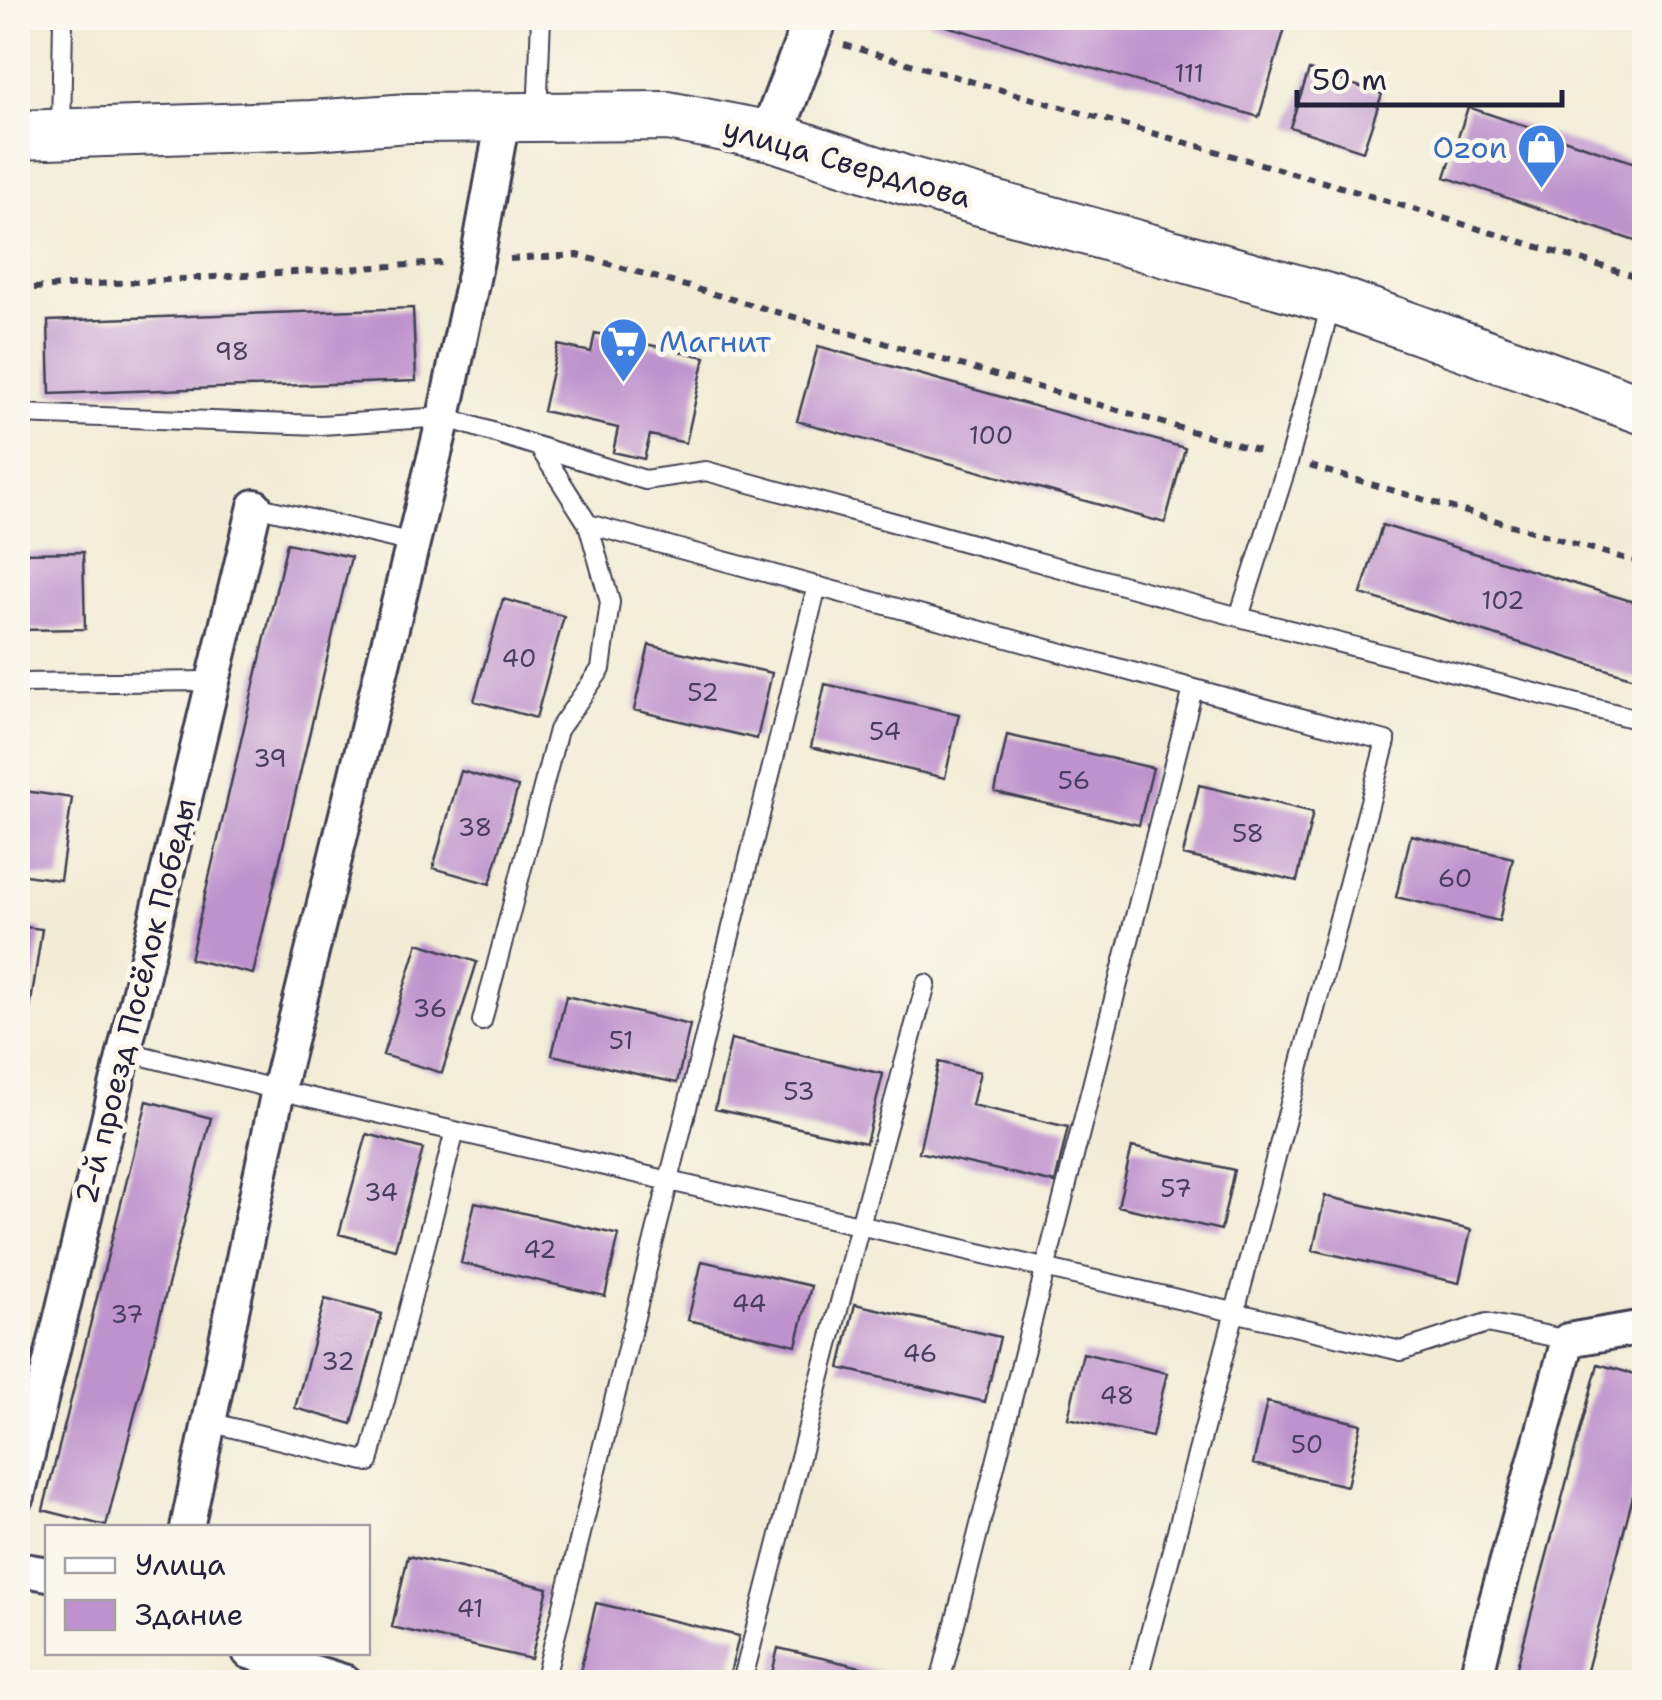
<svg xmlns="http://www.w3.org/2000/svg" width="1662" height="1700" viewBox="0 0 1662 1700" font-family="'Shantell Sans',sans-serif">
<rect width="100%" height="100%" fill="#fbf7ec"/>
<filter id="ink" filterUnits="userSpaceOnUse"><feTurbulence type="fractalNoise" baseFrequency=".01" numOctaves="2"/><feDisplacementMap in="SourceGraphic" scale="20" xChannelSelector="R" yChannelSelector="G"/><feConvolveMatrix kernelMatrix="1 2 1 2 8 2 1 2 1" color-interpolation-filters="sRGB"/></filter>
<filter id="wash" filterUnits="userSpaceOnUse"><feTurbulence type="fractalNoise" baseFrequency=".0048" numOctaves="4" result="noise"/><feDisplacementMap in="SourceGraphic" scale="40" xChannelSelector="R" yChannelSelector="G"/><feGaussianBlur stdDeviation="2.25" result="paint"/><feColorMatrix in="noise" values="0 0 0 0 0 0 0 0 0 0 0 0 0 0 0 0 0 1.4 0 .05"/><feComposite in="paint" operator="in"/></filter>
<g filter="url(#wash)">
<rect width="100%" height="100%" fill="#f2ecd6"/>
<g id="blocks">
<path fill="#be93cd" d="M 919,18 L 1248,18 L 1285,28 L 1259,117 Z
M 1309,70 L 1382,94 L 1363,151 L 1290,127 Z
M 1468,107 L 1644,166 L 1644,244 L 1445,177 Z
M 413,308 L 416,381 L 50,394 L 48,321 Z
M 595,333 L 705,357 L 686,443 L 650,435 L 644,459 L 613,452 L 618,428 L 543,411 L 558,345 L 591,352 Z
M 818,346 L 1185,448 L 1165,523 L 797,421 Z
M 1382,525 L 1644,605 L 1644,681 L 1361,594 Z
M 287,543 L 351,557 L 253,974 L 190,959 Z
M 83,552 L 85,629 L 18,630 L 18,553 Z
M 503,599 L 564,616 L 536,718 L 474,701 Z
M 649,645 L 772,673 L 757,739 L 634,710 Z
M 825,684 L 959,714 L 945,778 L 811,747 Z
M 1007,735 L 1153,768 L 1139,825 L 995,792 Z
M 461,771 L 518,787 L 490,884 L 433,868 Z
M 1199,785 L 1313,812 L 1297,881 L 1183,855 Z
M 18,790 L 72,798 L 60,880 L 18,874 Z
M 1411,835 L 1513,858 L 1499,921 L 1396,897 Z
M 18,926 L 42,929 L 30,1009 L 18,1007 Z
M 418,943 L 477,962 L 442,1073 L 383,1055 Z
M 566,996 L 690,1025 L 677,1083 L 552,1055 Z
M 731,1039 L 883,1074 L 866,1143 L 715,1109 Z
M 939,1062 L 980,1072 L 972,1105 L 1068,1127 L 1055,1183 L 919,1152 Z
M 147,1101 L 211,1118 L 106,1526 L 43,1510 Z
M 367,1134 L 423,1149 L 395,1249 L 339,1234 Z
M 1132,1147 L 1234,1170 L 1221,1230 L 1118,1206 Z
M 1325,1196 L 1471,1230 L 1459,1283 L 1313,1250 Z
M 475,1202 L 619,1235 L 605,1296 L 461,1263 Z
M 702,1261 L 811,1286 L 796,1345 L 688,1320 Z
M 325,1299 L 382,1314 L 352,1424 L 295,1408 Z
M 855,1304 L 1000,1337 L 985,1402 L 840,1368 Z
M 1083,1353 L 1167,1373 L 1152,1437 L 1068,1418 Z
M 1598,1364 L 1644,1377 L 1644,1454 L 1584,1682 L 1513,1682 Z
M 1267,1402 L 1361,1424 L 1347,1486 L 1253,1464 Z
M 408,1556 L 548,1588 L 531,1659 L 392,1627 Z
M 596,1603 L 739,1636 L 728,1682 L 627,1682 L 580,1672 Z
M 778,1648 L 922,1681 L 922,1682 L 770,1682 Z"/>
</g>
</g>
<g filter="url(#ink)">
<use href="#blocks" fill-opacity="0" stroke="#414052" stroke-width="2.5"/>
<g fill="none" stroke-linecap="round" stroke-linejoin="round">
<defs>
<path id="service" d="M 537,117 L 541,18
M 61,133 L 63,18
M 18,414 L 321,425 L 444,417 L 645,480 L 706,471 L 1239,617 L 1644,721
M 539,447 L 588,524 L 1386,741 L 1137,1682
M 255,506 L 413,543
M 1239,617 L 1289,459 L 1332,301
M 18,683 L 213,681
M 482,1021 L 558,730 L 601,669 L 610,602 L 588,524
M 124,1051 L 278,1090 L 1401,1351 L 1487,1323 L 1568,1340
M 209,1422 L 369,1462 L 455,1131
M 544,1682 L 817,586
M 742,1682 L 860,1225 L 926,984
M 940,1682 L 1193,689"/>
<path id="minor" d="M 18,1496 L 255,506
M 187,1528 L 278,1090 L 444,417 L 477,260 L 503,119
M 18,1569 L 48,1574
M 249,1652 L 346,1682
M 1475,1682 L 1487,1633 L 1568,1340 L 1644,1327"/>
<path id="tertiary" d="M 771,136 L 816,18"/>
<path id="secondary" d="M 18,135 L 312,125 L 409,118 L 668,116 L 771,136 L 901,179 L 1332,299 L 1644,410"/>
</defs>
<use href="#service" stroke="#414052" stroke-width="22"/>
<use href="#minor" stroke="#414052" stroke-width="38"/>
<use href="#tertiary" stroke="#414052" stroke-width="48"/>
<use href="#secondary" stroke="#414052" stroke-width="52"/>
<path stroke="#414052" stroke-width="6" stroke-dasharray="8 8" stroke-linecap="butt" d="M 844,45 L 1331,184 L 1644,279
M 510,259 L 578,255 L 1264,452
M 18,289 L 442,263
M 1310,466 L 1644,564"/>
<use href="#service" stroke="#fff" stroke-width="18"/>
<use href="#minor" stroke="#fff" stroke-width="32"/>
<use href="#tertiary" stroke="#fff" stroke-width="42"/>
<use href="#secondary" stroke="#fff" stroke-width="48"/>
</g>
</g>
<defs>
<symbol id="shop-pin" viewBox="-11 -11 22 30"><path d="M0 17L-7.5 6A9.5 9.5 0 1 1 7.5 6Z" fill="#3f7fe0" stroke="#fbf7ec"/><path d="M-5-2.5h2.3a2.7 3.5 0 0 1 5.4 0H5L5.5 6h-11ZM-1.5-2.5h3a1.5 2.3 0 0 0-3 0Z" fill="#fff"/></symbol>
<symbol id="supermarket-pin" viewBox="-11 -11 22 30"><path d="M0 17L-7.5 6A9.5 9.5 0 1 1 7.5 6Z" fill="#3f7fe0" stroke="#fbf7ec"/><path d="M-6-5.5h2.5l.6 2H6L4.5 2H-2.5L-4.4-4H-6ZM-1.5 3.2a1.3 1.3 0 1 0 .1 0ZM3 3.2a1.3 1.3 0 1 0 .1 0Z" fill="#fff"/></symbol>
</defs>
<g fill-rule="evenodd">
<use href="#shop-pin" x="1514" y="120" width="55" height="75"/>
<use href="#supermarket-pin" x="596" y="314" width="55" height="75"/>
</g>
<g text-anchor="middle" stroke-width="10" stroke-linejoin="round" paint-order="stroke">
<g font-size="25" fill="#493e60">
<text x="1189" y="82">111</text>
<text x="232" y="360">98</text>
<text x="991" y="444">100</text>
<text x="1503" y="609">102</text>
<text x="519" y="667">40</text>
<text x="703" y="701">52</text>
<text x="885" y="740">54</text>
<text x="270" y="767">39</text>
<text x="1074" y="789">56</text>
<text x="475" y="836">38</text>
<text x="1248" y="842">58</text>
<text x="1455" y="887">60</text>
<text x="430" y="1017">36</text>
<text x="621" y="1049">51</text>
<text x="799" y="1100">53</text>
<text x="1176" y="1197">57</text>
<text x="381" y="1201">34</text>
<text x="540" y="1258">42</text>
<text x="749" y="1312">44</text>
<text x="127" y="1323">37</text>
<text x="920" y="1362">46</text>
<text x="338" y="1370">32</text>
<text x="1117" y="1404">48</text>
<text x="1307" y="1453">50</text>
<text x="470" y="1617">41</text>
</g>
<g font-size="30" fill="#366cbe" stroke="#fbf7ec" text-anchor="end">
<text x="1507" y="158">Ozon</text>
<text x="659" y="352" text-anchor="start">Магнит</text>
</g>
<g font-size="30" fill="#22223b" stroke="#fbf7ec">
<text transform="translate(847 163) rotate(16)" y="10">улица Свердлова</text>
<text transform="translate(136 1001) rotate(-76)" y="10">2-й проезд Посёлок Победы</text>
</g>
</g>
<rect width="1662" height="1700" fill="none" stroke="#fbf7ec" stroke-width="60"/>
<rect x="45" y="1525" width="325" height="130" fill="#fbf7ec" stroke="#a4a2a5" stroke-width="2.5"/>
<rect x="65" y="1558" width="50" height="15" fill="#ffffff" stroke="#a4a2a5" stroke-width="2.5"/>
<text x="135" y="1575" font-size="30" fill="#22223b">Улица</text>
<rect x="65" y="1600" width="50" height="30" fill="#be93cd" stroke="#a4a2a5" stroke-width="2.5"/>
<text x="135" y="1625" font-size="30" fill="#22223b">Здание</text>
<path d="M1297 90v15h265v-15" fill="none" stroke="#22223b" stroke-width="5"/>
<text x="1312" y="90" font-size="30" fill="#22223b" stroke="#fbf7ec" stroke-width="8" paint-order="stroke">50 m</text>
</svg>
